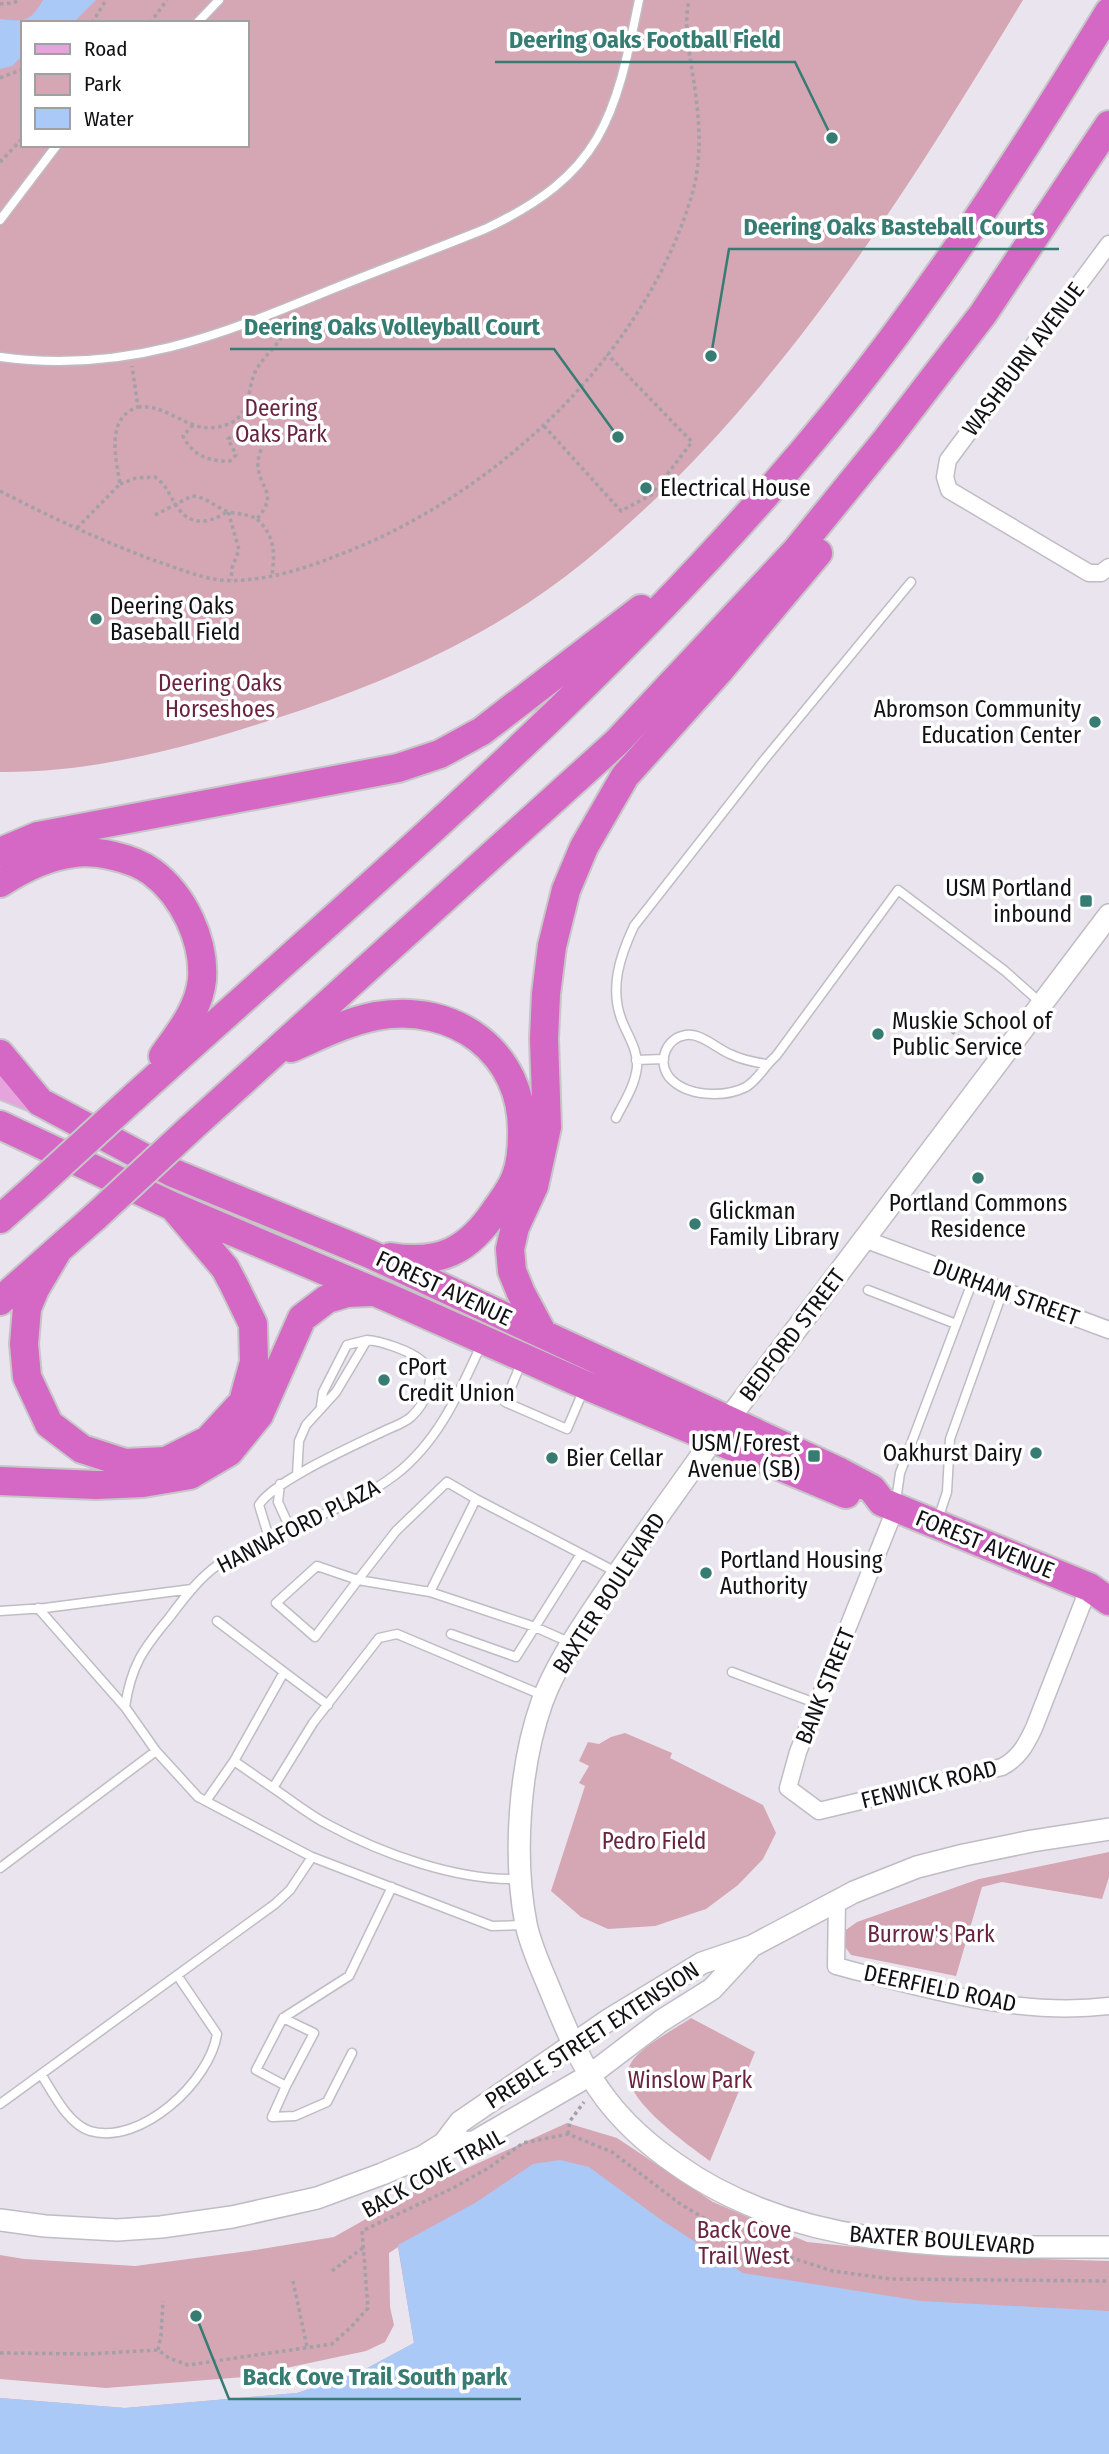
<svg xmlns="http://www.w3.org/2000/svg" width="1109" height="2454" viewBox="0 0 1109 2454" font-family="'Fira Sans Condensed',sans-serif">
<rect width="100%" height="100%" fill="#e9e4ed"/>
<path fill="#d5a6b4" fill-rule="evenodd" d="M 0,0 L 1023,0 C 899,204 771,410 584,562 C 493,636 382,685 271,720 C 185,748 92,773 0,772 ZM 23,23 L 247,23 L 247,145 L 23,145 Z
M 625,1733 L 672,1753 L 670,1758 L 763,1805 L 776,1833 L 763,1859 L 738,1885 L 706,1909 L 655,1926 L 608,1929 L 581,1917 L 551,1891 L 585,1786 L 579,1783 L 589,1766 L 579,1761 L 588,1742 L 599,1744 L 611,1737 Z
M 1109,1852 L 1109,1877 L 1102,1899 L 1002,1882 L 982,1887 L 956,1976 L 851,1955 L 843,1944 L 843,1932 L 857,1922 L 979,1879 Z
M 691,2018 L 755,2052 L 710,2161 C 689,2145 612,2093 631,2063 C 640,2047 675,2029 691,2018 Z
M 567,2123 L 617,2138 L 713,2202 L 807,2242 L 945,2256 L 1109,2261 L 1109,2454 L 0,2454 L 0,2398 L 125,2408 L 297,2393 L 360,2372 L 414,2343 L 398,2247 L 389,2253 L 390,2307 L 394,2325 L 385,2342 L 366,2351 L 244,2377 L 106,2388 L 0,2379 L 0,2255 L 24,2259 L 135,2266 L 249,2251 L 334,2237 L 412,2193 Z"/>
<path fill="#abc9f7" d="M 43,0 L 96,0 L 73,23 L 23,23 L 23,55 L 12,66 L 0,69 L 0,19 C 25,22 30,22 43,0 Z
M 560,2160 L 589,2167 L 660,2219 L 743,2273 L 921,2301 L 1109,2311 L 1109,2454 L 0,2454 L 0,2398 L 125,2408 L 297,2393 L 360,2372 L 414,2343 L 398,2245 L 475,2203 L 533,2164 Z"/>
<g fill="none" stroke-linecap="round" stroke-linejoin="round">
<defs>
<path id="lane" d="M 197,23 L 219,0
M 0,220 L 57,145
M 0,357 C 125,374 218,336 330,290 C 382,269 433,250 485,229 C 602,174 615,119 639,0
M 636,1060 L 664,1059
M 766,1064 C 753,1062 742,1060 730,1054 C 716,1048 701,1033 686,1035 C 666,1038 657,1061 669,1077 C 686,1097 724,1098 746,1087 C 758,1080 765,1065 776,1056 L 898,890 L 1005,971 L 1042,1004
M 616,1118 C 624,1102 635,1086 637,1067 C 638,1050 628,1036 622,1021 C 609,988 620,956 634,926 L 764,760 L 911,582
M 868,1290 L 956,1324
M 482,1343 C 460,1391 439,1441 395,1475 C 343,1515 274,1527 219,1564 C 199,1578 184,1598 169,1618 C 143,1649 131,1666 125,1707 L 156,1751 L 198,1797 L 312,1857 L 492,1926 L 523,1925
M 522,1361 L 505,1402 L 567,1429 L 584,1389
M 321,1406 L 323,1392 L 347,1345 L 367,1340
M 280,1484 L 278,1502 L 290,1528
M 896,1501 L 900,1473 L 973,1280
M 938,1519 L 947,1492 L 950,1439 L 1003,1291
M 269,1538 L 259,1505 C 272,1482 355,1445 382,1432 C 392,1427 403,1424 411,1417 C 425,1404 439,1376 422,1361 C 411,1351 381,1341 367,1340 L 336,1392 L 306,1425 L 299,1441 L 297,1475
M 317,1566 L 358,1580 L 315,1637 L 276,1603 Z
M 430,1592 L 358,1580 L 396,1531 L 447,1482 L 476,1499
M 38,1608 L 125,1707
M 0,1611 L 45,1608 L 192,1589
M 217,1621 L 284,1672
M 451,1634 L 516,1657 L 581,1554
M 571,1643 L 535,1627 L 430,1592 L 476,1499 L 618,1573
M 732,1672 L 818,1704
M 234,1761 L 284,1672 L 328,1705
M 206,1801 L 234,1761 L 273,1788
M 0,1868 L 156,1751
M 520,1879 C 457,1881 382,1854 327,1824 C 308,1814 291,1800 273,1788 L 313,1723 L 379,1638 L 397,1634 L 542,1695
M 283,2018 L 314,2033 L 286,2086 L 256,2070 L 283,2018 L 349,1976 L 392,1887
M 41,2074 C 53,2093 68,2124 90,2131 C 141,2146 210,2081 217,2034 L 177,1975
M 286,2086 L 272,2117 L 295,2116 L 327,2102 L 352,2053
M 0,2104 L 275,1904 L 290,1890 L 312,1857"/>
<path id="street" d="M 1109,244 L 948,460 L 945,477 L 949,490 L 1089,573 L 1101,573 L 1109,567
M 864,1239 L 1109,1330
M 896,1507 L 798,1752 L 788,1788 L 819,1811 L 1002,1767 C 1019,1758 1026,1745 1034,1728 L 1089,1587
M 837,1900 L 836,1966 C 925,1989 1016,2017 1109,2006"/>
<path id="secondary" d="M 727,1421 L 1109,915
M 713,1439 C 676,1492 638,1543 602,1597 C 580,1630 556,1664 542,1702 C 519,1767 513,1857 526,1924 C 530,1944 540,1966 548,1985 C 564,2024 580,2065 606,2099 C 625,2124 650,2146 676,2164 C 802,2254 961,2247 1109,2247
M 444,2143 L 474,2142 L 590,2075 L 661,2021 L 712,1989 L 750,1948
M 0,2220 L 45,2226 L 117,2230 L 161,2227 L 232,2217 L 317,2198 L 382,2174 L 422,2157 L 444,2143 L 460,2122 L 610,2019 L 702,1963 L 752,1946 L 854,1892 L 917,1867 L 964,1855 L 1032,1841 L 1109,1829"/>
<path id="primary" d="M 0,1086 L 40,1102"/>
<path id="highway" d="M 0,852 L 38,836 L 398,768 L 440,754 L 482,731 L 641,609
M 0,883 C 23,868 47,856 74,853 C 97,850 133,858 152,872 C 183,895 205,940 202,980 C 199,1009 180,1032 163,1056
M 291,1048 C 319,1036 346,1022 376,1016 C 454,1002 524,1052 522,1134 C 522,1148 521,1163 516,1176 C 512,1188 504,1198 497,1208 C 469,1251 440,1265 390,1257
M 0,1054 L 40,1102 L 171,1172 L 370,1254 L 840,1472 L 872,1489 L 882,1502 L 1089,1587 L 1109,1601
M 132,1099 C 374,880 627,669 834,414 C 937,287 1024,151 1109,12
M 0,1125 L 172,1206 L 387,1297 L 585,1385 L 846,1494
M 191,1128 L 617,742 L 796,551 L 887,439 L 983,314 L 1109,125
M 0,1219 L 37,1186
M 58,1250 L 35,1289 L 27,1308 L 24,1344 L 27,1377 L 49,1424 L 82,1449 L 125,1463 L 166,1461 L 208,1440 L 243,1402 L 254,1362 L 253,1324 L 234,1285 L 225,1268 L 176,1210
M 0,1301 L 96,1216
M 543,1334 L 521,1293 L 512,1271 L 510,1249 L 515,1227 L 534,1186 L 547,1127 L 544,1039 L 546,994 L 552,946 L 566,890 L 584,847 L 625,776 L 719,671 L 818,553
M 0,1481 L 96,1485 L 143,1483 L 190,1475 L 229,1452 L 259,1415 L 302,1318 L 327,1299 L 347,1293 L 371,1292"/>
</defs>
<use href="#lane" stroke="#c0bcc4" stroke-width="11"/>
<use href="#street" stroke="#c0bcc4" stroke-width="19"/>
<use href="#secondary" stroke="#c0bcc4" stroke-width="24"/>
<use href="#primary" stroke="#c6c6c6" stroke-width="28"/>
<use href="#highway" stroke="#c6c6c6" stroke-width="32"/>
<path stroke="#a4a0a7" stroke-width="3.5" stroke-dasharray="3.5 3.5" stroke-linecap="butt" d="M 0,4 L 13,3 L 20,0
M 92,23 L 106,0
M 150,23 L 167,0
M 0,78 L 23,69
M 0,162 L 23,138
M 138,407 C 160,405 174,418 194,425 C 209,431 234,427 242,413 C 251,398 249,380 258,367 C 265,354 288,338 285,322
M 193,425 L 183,436 C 192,455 209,462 230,461 L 236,455 L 228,439 L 236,433 L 239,428
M 544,426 L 621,511 L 651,495 L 692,442 L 607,354
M 120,484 L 136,478 L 155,477 C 168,486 169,496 178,508 C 191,527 212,523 228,511 L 239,550 L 232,568 L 231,580
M 0,491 C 50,517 100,540 153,560 C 175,567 197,577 220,580 C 259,583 301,570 336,556 C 492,498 642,359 691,198 C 704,156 699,112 692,70 C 688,45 684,25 689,0
M 155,515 L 192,496 C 207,497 216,508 229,512 C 239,514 248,514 257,519 C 279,492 260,491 258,466 C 257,460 261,451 262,444 L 254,432 L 239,428
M 257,519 C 275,536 275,552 272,575
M 77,528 L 120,484 C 116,458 105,418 138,407 L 132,366
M 929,1015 L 971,1045
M 568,2134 L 570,2121 L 584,2102
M 332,2271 L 364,2247
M 293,2281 L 307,2347
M 158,2350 L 161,2336 L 163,2301
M 0,2353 L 88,2354 L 158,2350 L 169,2358 L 188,2365 L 332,2344 L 351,2327 L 368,2308 L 362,2231 L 453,2188 L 490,2167 L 523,2143 L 568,2134 L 612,2152 L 679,2203 L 745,2243 L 833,2271 L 891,2279 L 1109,2281"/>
<use href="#lane" stroke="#fff" stroke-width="8"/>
<use href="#street" stroke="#fff" stroke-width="16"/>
<use href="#secondary" stroke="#fff" stroke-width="21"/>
<use href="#primary" stroke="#e6a4dc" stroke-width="24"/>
<use href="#highway" stroke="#d567c5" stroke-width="28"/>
<defs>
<path id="highway-bridge" d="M 37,1186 L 132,1099
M 96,1216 L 191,1128"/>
</defs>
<use href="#highway-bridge" stroke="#c6c6c6" stroke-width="32" stroke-linecap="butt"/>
<use href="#highway-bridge" stroke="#d567c5" stroke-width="28"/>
</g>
<g fill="#367c72" stroke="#fff" stroke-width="2.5">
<circle cx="646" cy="488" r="7"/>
<circle cx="96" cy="619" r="7"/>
<circle cx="1095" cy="722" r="7"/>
<rect x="1079" y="894" width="14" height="14" rx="3.5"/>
<circle cx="878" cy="1034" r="7"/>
<circle cx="978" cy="1178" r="7"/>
<circle cx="695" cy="1224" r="7"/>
<circle cx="384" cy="1380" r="7"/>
<circle cx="1036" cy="1453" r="7"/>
<rect x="807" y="1449" width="14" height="14" rx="3.5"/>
<circle cx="552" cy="1458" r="7"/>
<circle cx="706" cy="1573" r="7"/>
</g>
<g text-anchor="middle" stroke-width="7" stroke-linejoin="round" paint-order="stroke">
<g font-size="23" fill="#111013" stroke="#fff">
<text transform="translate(1023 359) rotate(-53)" y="8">WASHBURN AVENUE</text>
<text transform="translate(444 1288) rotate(25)" y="8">FOREST AVENUE</text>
<text transform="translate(1006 1292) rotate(20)" y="8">DURHAM STREET</text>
<text transform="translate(792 1335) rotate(-53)" y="8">BEDFORD STREET</text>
<text transform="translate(298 1526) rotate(-27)" y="8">HANNAFORD PLAZA</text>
<text transform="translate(985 1544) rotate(22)" y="8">FOREST AVENUE</text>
<text transform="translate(609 1593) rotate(-57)" y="8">BAXTER BOULEVARD</text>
<text transform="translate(825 1686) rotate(-68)" y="8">BANK STREET</text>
<text transform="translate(929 1784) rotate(-14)" y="8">FENWICK ROAD</text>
<text transform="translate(940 1988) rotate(12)" y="8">DEERFIELD ROAD</text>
<text transform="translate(592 2035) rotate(-33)" y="8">PREBLE STREET EXTENSION</text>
<text transform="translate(433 2173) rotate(-29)" y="8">BACK COVE TRAIL</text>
<text transform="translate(942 2240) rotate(4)" y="8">BAXTER BOULEVARD</text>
</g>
<g font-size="23" fill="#68233f" stroke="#fff">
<text x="281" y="416">Deering<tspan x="281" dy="26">Oaks Park</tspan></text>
<text x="220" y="691">Deering Oaks<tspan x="220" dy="26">Horseshoes</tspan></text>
<text x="654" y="1849">Pedro Field</text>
<text x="931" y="1942">Burrow's Park</text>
<text x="690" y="2088">Winslow Park</text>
<text x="744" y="2238">Back Cove<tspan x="744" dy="26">Trail West</tspan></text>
</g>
<g font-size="23" fill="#111013" stroke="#fff" text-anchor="start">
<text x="660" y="496">Electrical House</text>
<text x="110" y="614">Deering Oaks<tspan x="110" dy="26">Baseball Field</tspan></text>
<text x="1081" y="717" text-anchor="end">Abromson Community<tspan x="1081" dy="26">Education Center</tspan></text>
<text x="1072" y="896" text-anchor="end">USM Portland<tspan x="1072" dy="26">inbound</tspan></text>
<text x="892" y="1029">Muskie School of<tspan x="892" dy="26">Public Service</tspan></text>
<text x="978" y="1211" text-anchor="middle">Portland Commons<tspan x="978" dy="26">Residence</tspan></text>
<text x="709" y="1219">Glickman<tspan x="709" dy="26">Family Library</tspan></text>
<text x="398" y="1375">cPort<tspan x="398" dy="26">Credit Union</tspan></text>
<text x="800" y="1451" text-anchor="end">USM/Forest<tspan x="800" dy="26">Avenue (SB)</tspan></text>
<text x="1022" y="1461" text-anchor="end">Oakhurst Dairy</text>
<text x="566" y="1466">Bier Cellar</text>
<text x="720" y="1568">Portland Housing<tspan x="720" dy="26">Authority</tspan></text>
</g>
</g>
<path fill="none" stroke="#367c72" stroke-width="2.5" d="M832 138L795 62H495M711 356L729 249H1059M618 437L554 349H230M196 2316L229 2399H521"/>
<g fill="#367c72" stroke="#fff" stroke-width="2.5">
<circle cx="832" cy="138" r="7"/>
<circle cx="711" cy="356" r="7"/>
<circle cx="618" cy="437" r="7"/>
<circle cx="196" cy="2316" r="7"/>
</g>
<g font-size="24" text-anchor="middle" font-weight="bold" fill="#367c72" stroke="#fff" stroke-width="7" stroke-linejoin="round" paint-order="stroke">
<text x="645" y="48">Deering Oaks Football Field</text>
<text x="894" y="235">Deering Oaks Basteball Courts</text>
<text x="392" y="335">Deering Oaks Volleyball Court</text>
<text x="375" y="2385">Back Cove Trail South park</text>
</g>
<rect x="21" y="21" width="228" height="126" fill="#ffffff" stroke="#a09fa1" stroke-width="2"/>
<rect x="35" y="44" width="35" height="10" fill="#e6a4dc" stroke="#a09fa1" stroke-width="2"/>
<text x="84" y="56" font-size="21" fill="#111013">Road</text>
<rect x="35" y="74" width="35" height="21" fill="#d5a6b4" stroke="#a09fa1" stroke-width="2"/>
<text x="84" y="91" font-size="21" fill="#111013">Park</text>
<rect x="35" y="108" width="35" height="21" fill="#abc9f7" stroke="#a09fa1" stroke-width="2"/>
<text x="84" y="126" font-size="21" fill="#111013">Water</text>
</svg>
